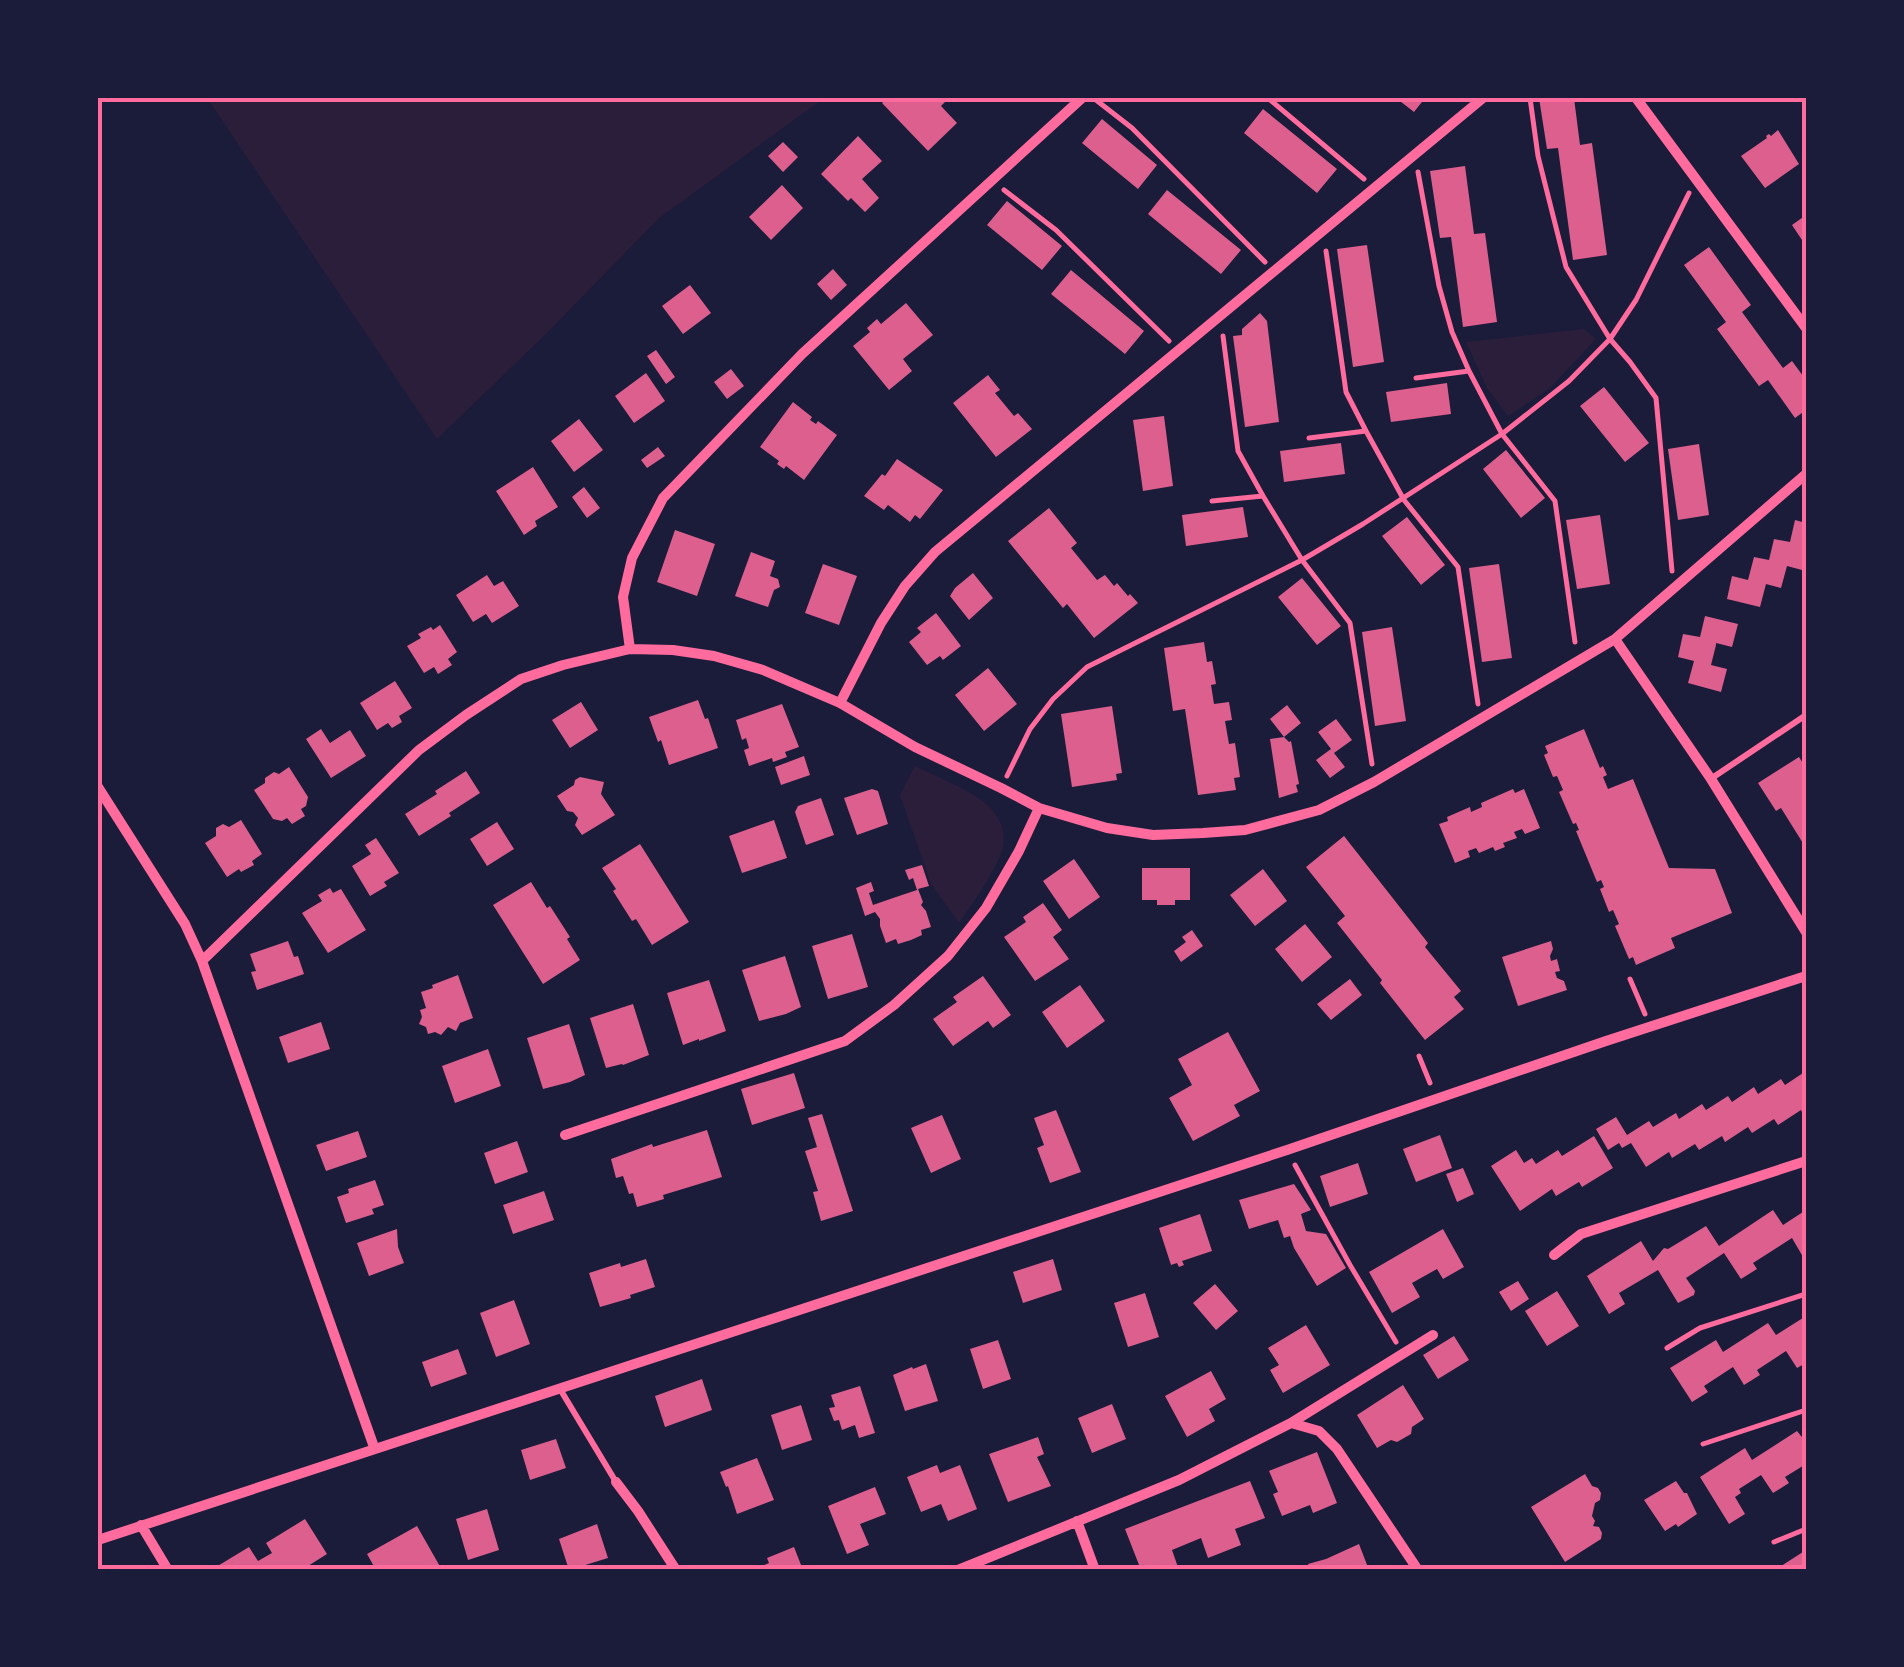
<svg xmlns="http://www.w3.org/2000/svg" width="1904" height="1667" viewBox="0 0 1904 1667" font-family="'Titillium Web',sans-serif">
<rect width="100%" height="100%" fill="#1b1b3a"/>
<path fill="#2a1e3b" d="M 207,98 L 824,98 L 658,219 L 546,334 L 437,439 Z
M 1584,329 L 1596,339 L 1550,388 L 1508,416 L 1487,388 L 1466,342 Z
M 915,766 C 935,776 971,790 986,804 C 998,814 1007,831 1003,847 C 999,866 971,906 959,923 L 931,884 L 900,795 Z"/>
<path fill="#dd5f8e" d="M 888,98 L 949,98 L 941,106 L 957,123 L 928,151 L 882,103 Z
M 1396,98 L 1425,98 L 1414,112 Z
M 1539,98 L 1574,98 L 1580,145 L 1592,143 L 1607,255 L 1573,260 L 1558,148 L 1547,149 Z
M 1263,109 L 1337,169 L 1317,193 L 1244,133 Z
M 1102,119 L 1157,165 L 1138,189 L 1082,143 Z
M 1778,130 L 1799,164 L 1765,188 L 1741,156 L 1767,138 L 1766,136 L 1769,134 L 1771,136 Z
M 858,136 L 882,161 L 862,179 L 879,198 L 865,212 L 851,198 L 848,201 L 821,174 Z
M 783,142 L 798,157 L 783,172 L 768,156 Z
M 1465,166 L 1474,234 L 1485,233 L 1497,322 L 1463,327 L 1451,237 L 1440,238 L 1430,171 Z
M 782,185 L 803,208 L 771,240 L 749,217 Z
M 1167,190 L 1241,250 L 1221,274 L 1148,214 Z
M 1007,201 L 1062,246 L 1042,270 L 987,225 Z
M 1806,215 L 1806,246 L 1792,225 Z
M 1367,245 L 1384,362 L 1353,367 L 1337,249 Z
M 1709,247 L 1751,305 L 1742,312 L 1769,349 L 1783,368 L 1792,361 L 1806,380 L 1806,410 L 1795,418 L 1768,380 L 1759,386 L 1717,329 L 1726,322 L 1684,265 Z
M 833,269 L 847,285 L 831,300 L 817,284 Z
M 1071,270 L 1144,331 L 1125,354 L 1051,294 Z
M 690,285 L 711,313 L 683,334 L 662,306 Z
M 906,303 L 933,335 L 903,359 L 912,371 L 889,390 L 853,346 L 870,332 L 867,328 L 877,319 L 881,324 Z
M 1260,313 L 1267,321 L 1279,422 L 1245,427 L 1233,336 L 1242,335 L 1242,329 Z
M 656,350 L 675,377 L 666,384 L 647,356 Z
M 731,369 L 744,386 L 727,399 L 714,382 Z
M 646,373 L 665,401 L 634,423 L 615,396 Z
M 988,375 L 1000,390 L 995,393 L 1014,416 L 1018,413 L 1032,429 L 996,457 L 953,403 Z
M 1447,383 L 1451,414 L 1391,422 L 1386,392 Z
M 1604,387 L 1649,443 L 1625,462 L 1580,406 Z
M 793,402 L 812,417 L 810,420 L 816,424 L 818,421 L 837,435 L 804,480 L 786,466 L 784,469 L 777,464 L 779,461 L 760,447 Z
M 1164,416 L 1173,486 L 1143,491 L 1133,420 Z
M 579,419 L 603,450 L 574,472 L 551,441 Z
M 1341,443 L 1345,474 L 1284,482 L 1280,451 Z
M 1699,444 L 1709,515 L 1678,520 L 1668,449 Z
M 658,447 L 665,456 L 647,468 L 641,460 Z
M 1506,450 L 1545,498 L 1521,518 L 1483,469 Z
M 897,459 L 943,490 L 920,519 L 915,515 L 910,522 L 888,505 L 884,510 L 864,496 L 882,474 L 885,476 Z
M 533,467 L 558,507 L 535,521 L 537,526 L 524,535 L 496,491 Z
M 584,487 L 600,508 L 587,518 L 572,497 Z
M 1243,507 L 1248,537 L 1186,546 L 1182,515 Z
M 1049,508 L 1077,543 L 1071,548 L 1097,580 L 1105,575 L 1114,586 L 1117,583 L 1128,596 L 1130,594 L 1138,603 L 1094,638 L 1067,604 L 1063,608 L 1008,541 Z
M 1600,515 L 1610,584 L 1577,589 L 1566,520 Z
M 1407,517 L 1445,565 L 1421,585 L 1382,536 Z
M 1795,520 L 1806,523 L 1806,552 L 1802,570 L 1787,566 L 1781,588 L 1766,584 L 1760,607 L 1727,599 L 1732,576 L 1748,580 L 1754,557 L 1769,560 L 1774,539 L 1790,542 Z
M 675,530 L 715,544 L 697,596 L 657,582 Z
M 751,552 L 775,561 L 770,576 L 778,579 L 780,587 L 774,590 L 768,607 L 735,596 Z
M 823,564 L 857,576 L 839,625 L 805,613 Z
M 1499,564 L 1512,658 L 1482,662 L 1469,568 Z
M 973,573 L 993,598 L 969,620 L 950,596 L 955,588 Z
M 487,575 L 494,586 L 503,581 L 519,606 L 492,623 L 486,614 L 473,622 L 456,595 Z
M 1302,578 L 1341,626 L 1317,645 L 1278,597 Z
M 936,613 L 961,646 L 943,660 L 940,656 L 927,665 L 909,642 L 921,632 L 917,628 Z
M 1705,616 L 1738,624 L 1732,647 L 1716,643 L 1716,645 L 1711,665 L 1727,669 L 1721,692 L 1688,683 L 1694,661 L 1678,657 L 1683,634 L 1700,637 Z
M 440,625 L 457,652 L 448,659 L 452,665 L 438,674 L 434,667 L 424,673 L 407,646 L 421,638 L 418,634 L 431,627 L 433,630 Z
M 1392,627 L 1406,721 L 1375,726 L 1362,632 Z
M 1204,642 L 1207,662 L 1212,661 L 1216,684 L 1211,685 L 1214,704 L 1229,702 L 1232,720 L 1225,721 L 1229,744 L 1235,743 L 1240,777 L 1234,778 L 1236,790 L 1198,795 L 1185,709 L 1173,711 L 1164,648 Z
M 988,668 L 1017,704 L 984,731 L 955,695 Z
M 395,681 L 412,708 L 399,716 L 402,722 L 392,728 L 388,723 L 377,730 L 360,703 Z
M 698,700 L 705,719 L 708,718 L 718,748 L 669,765 L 661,740 L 658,742 L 649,717 Z
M 581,702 L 598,730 L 570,748 L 552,720 Z
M 782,704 L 799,747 L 785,752 L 787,757 L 773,762 L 772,758 L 749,766 L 744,750 L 749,748 L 746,738 L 742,740 L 736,720 Z
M 1287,705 L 1301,723 L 1284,737 L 1289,742 L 1291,741 L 1299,784 L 1296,785 L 1298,792 L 1279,798 L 1270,739 L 1284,737 L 1270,719 Z
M 1112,706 L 1122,773 L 1116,774 L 1117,780 L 1072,787 L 1061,714 Z
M 1336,719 L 1352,740 L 1334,753 L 1345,767 L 1330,778 L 1316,760 L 1331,749 L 1318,732 Z
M 321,729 L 330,743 L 350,730 L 366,756 L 331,778 L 306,739 Z
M 1584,729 L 1600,768 L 1603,766 L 1607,775 L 1603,777 L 1608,789 L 1633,779 L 1669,868 L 1715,869 L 1732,913 L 1671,938 L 1675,948 L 1636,965 L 1633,957 L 1629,959 L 1615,926 L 1619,924 L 1613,910 L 1609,912 L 1600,889 L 1604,887 L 1601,880 L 1597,882 L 1576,831 L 1579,830 L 1576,823 L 1573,824 L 1559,792 L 1563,790 L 1557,776 L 1553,777 L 1544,755 L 1548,753 L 1545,746 Z
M 804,756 L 810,775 L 781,785 L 775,767 Z
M 1799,757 L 1806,768 L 1806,848 L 1781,808 L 1776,811 L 1758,783 Z
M 289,767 L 308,797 L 306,806 L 301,809 L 305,816 L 292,824 L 287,818 L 282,821 L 273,819 L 254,790 L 265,783 L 265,778 L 274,772 L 279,774 Z
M 466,771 L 480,793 L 449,813 L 451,816 L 419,836 L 405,814 L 437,794 L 435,791 Z
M 580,777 L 604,782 L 601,794 L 615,815 L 582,835 L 575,825 L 578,818 L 573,812 L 567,811 L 557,796 L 574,785 L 575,780 Z
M 872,789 L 878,791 L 888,824 L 857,835 L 844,798 Z
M 1513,789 L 1515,793 L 1524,789 L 1540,828 L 1525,834 L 1522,829 L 1514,832 L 1517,838 L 1503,843 L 1505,847 L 1495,851 L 1493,847 L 1479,853 L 1476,848 L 1468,851 L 1470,857 L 1455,863 L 1439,824 L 1448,821 L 1447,817 L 1470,807 L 1471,812 L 1482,807 L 1481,803 Z
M 821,798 L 834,835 L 806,845 L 795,812 L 798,806 Z
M 241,820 L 262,854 L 252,861 L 254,865 L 241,872 L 239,869 L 227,877 L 205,843 L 216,836 L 216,828 L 223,824 L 229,827 Z
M 774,820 L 787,858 L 742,873 L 729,836 Z
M 497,822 L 514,849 L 487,866 L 470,839 Z
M 1344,836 L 1428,943 L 1425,947 L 1461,991 L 1454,997 L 1464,1009 L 1425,1040 L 1380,983 L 1382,980 L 1337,923 L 1345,916 L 1306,867 Z
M 376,838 L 399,873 L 384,882 L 387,886 L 370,896 L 352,866 L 371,854 L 365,845 Z
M 640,844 L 689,922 L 652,945 L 636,919 L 632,921 L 613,891 L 616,889 L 602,868 Z
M 1074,859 L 1100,897 L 1069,919 L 1043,881 Z
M 922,865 L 929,886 L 918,889 L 923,902 L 921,905 L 926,911 L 931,927 L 921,930 L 922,935 L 911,940 L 898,944 L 896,939 L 886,943 L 880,926 L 880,919 L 875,912 L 865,916 L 856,888 L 871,882 L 874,891 L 869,893 L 873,905 L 896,897 L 917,890 L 913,878 L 909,880 L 905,870 Z
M 1142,868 L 1190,868 L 1190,900 L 1175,900 L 1175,905 L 1157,905 L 1157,900 L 1142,900 Z
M 1263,869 L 1287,901 L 1255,926 L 1230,895 Z
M 531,882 L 547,908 L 550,906 L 570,937 L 567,939 L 580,960 L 543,984 L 493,905 Z
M 330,888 L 333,893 L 341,889 L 366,930 L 328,953 L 302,913 L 322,901 L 318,895 Z
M 1043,903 L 1062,930 L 1053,937 L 1069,959 L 1035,981 L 1004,937 L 1026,922 L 1023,917 Z
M 1305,924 L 1332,957 L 1302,982 L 1275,949 Z
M 1192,930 L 1203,946 L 1181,962 L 1174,951 L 1186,942 L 1182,937 Z
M 852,934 L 868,987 L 828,999 L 812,946 Z
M 288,941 L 294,957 L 298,956 L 304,974 L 257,990 L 251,972 L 256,971 L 250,954 Z
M 1551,941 L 1553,949 L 1550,956 L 1551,961 L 1557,959 L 1560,971 L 1555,972 L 1557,978 L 1564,981 L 1567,990 L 1518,1006 L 1502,957 Z
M 785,956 L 801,1007 L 786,1014 L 759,1021 L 742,970 Z
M 458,975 L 473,1018 L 460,1023 L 456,1031 L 448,1027 L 441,1035 L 435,1032 L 428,1034 L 426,1027 L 419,1024 L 422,1017 L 420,1010 L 426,1008 L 421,992 L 433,988 L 432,985 Z
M 983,976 L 1011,1015 L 993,1028 L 988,1021 L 953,1046 L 933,1019 L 957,1002 L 953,997 Z
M 1350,979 L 1362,995 L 1331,1020 L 1317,1004 Z
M 709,980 L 726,1031 L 699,1041 L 699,1039 L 683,1045 L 667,993 Z
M 1080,985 L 1105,1021 L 1067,1048 L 1042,1012 Z
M 633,1004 L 649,1055 L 623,1065 L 622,1064 L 606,1068 L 590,1018 Z
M 321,1022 L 330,1049 L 288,1063 L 279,1037 Z
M 569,1024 L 585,1075 L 570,1082 L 543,1089 L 527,1038 Z
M 1228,1032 L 1260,1091 L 1234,1105 L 1240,1116 L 1193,1141 L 1169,1098 L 1192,1085 L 1178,1059 Z
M 488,1049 L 501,1086 L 455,1103 L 442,1066 Z
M 1806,1071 L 1806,1120 L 1801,1110 L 1778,1125 L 1774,1119 L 1752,1133 L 1748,1127 L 1725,1142 L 1722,1136 L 1699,1150 L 1695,1144 L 1672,1158 L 1669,1152 L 1646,1167 L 1631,1143 L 1622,1148 L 1619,1143 L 1608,1150 L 1596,1129 L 1616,1117 L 1627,1135 L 1649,1121 L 1653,1127 L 1676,1113 L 1679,1119 L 1702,1104 L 1706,1110 L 1728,1096 L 1732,1102 L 1754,1087 L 1758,1094 L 1781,1079 L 1785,1085 Z
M 794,1073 L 805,1108 L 752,1125 L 741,1089 Z
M 1056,1110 L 1081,1172 L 1050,1183 L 1037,1148 L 1044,1145 L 1034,1118 Z
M 822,1114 L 853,1211 L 821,1221 L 813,1192 L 818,1191 L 805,1151 L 817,1147 L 808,1118 Z
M 942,1115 L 961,1159 L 931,1173 L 911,1128 Z
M 707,1130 L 722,1177 L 663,1195 L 664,1199 L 637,1207 L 633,1193 L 629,1194 L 623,1176 L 616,1178 L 611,1159 L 652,1144 L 653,1147 Z
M 358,1131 L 367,1157 L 326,1171 L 316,1145 Z
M 1440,1135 L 1452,1168 L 1416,1182 L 1403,1149 Z
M 1594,1136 L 1613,1168 L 1582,1187 L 1579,1182 L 1556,1196 L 1552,1189 L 1520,1211 L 1491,1166 L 1516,1150 L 1524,1163 L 1532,1158 L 1536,1164 L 1558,1150 L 1562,1156 Z
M 517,1141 L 528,1172 L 495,1184 L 484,1153 Z
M 1358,1163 L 1368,1194 L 1330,1207 L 1320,1176 Z
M 1463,1168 L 1474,1194 L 1457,1202 L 1446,1174 Z
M 375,1180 L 384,1205 L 372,1209 L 374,1214 L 346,1223 L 337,1197 L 349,1193 L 348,1189 Z
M 1294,1184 L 1311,1210 L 1301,1214 L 1306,1231 L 1326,1234 L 1346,1268 L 1317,1286 L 1294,1248 L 1290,1236 L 1284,1238 L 1278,1220 L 1249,1229 L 1239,1200 Z
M 544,1191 L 554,1220 L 513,1234 L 503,1205 Z
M 1773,1210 L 1783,1225 L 1806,1210 L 1806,1262 L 1792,1238 L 1753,1263 L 1757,1269 L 1741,1279 L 1724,1253 L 1686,1278 L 1695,1291 L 1694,1295 L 1678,1303 L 1658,1270 L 1619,1293 L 1625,1304 L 1609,1314 L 1587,1276 L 1641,1241 L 1653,1261 L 1664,1248 L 1668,1249 L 1706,1226 L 1719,1246 Z
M 1200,1214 L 1212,1251 L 1182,1261 L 1184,1265 L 1179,1267 L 1177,1263 L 1171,1265 L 1159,1228 Z
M 397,1229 L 398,1247 L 404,1263 L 369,1276 L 357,1243 Z
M 1443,1229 L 1464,1267 L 1443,1279 L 1437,1269 L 1412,1283 L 1420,1297 L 1392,1313 L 1369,1272 Z
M 646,1259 L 655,1287 L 630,1295 L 631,1298 L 600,1307 L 589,1273 L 620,1263 L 621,1267 Z
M 1053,1259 L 1062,1290 L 1023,1303 L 1013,1272 Z
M 1518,1281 L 1529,1299 L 1511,1311 L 1499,1292 Z
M 1215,1284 L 1238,1311 L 1216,1330 L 1193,1303 Z
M 1557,1291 L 1579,1326 L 1547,1346 L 1525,1311 Z
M 1145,1293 L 1159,1337 L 1128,1347 L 1114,1303 Z
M 514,1300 L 530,1344 L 496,1357 L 480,1313 Z
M 1806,1316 L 1806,1363 L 1797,1368 L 1786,1351 L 1757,1370 L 1760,1375 L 1744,1385 L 1733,1367 L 1704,1386 L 1708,1392 L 1692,1402 L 1670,1368 L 1716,1340 L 1723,1352 L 1768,1323 L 1776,1335 Z
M 1306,1325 L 1330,1365 L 1283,1393 L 1270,1370 L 1279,1365 L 1268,1348 Z
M 1454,1336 L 1469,1360 L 1438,1379 L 1423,1355 Z
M 998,1340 L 1011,1379 L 983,1389 L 970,1349 Z
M 458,1349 L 467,1374 L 431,1387 L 422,1362 Z
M 926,1364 L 938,1401 L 905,1411 L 893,1375 L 912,1367 L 913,1369 Z
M 1211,1371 L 1226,1399 L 1209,1409 L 1215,1421 L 1187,1437 L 1165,1396 Z
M 702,1379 L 712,1410 L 665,1427 L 655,1396 Z
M 1403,1385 L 1424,1419 L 1412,1427 L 1411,1434 L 1397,1442 L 1391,1440 L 1377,1448 L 1357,1415 Z
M 860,1386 L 875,1433 L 859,1438 L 855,1425 L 842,1430 L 839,1420 L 834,1421 L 829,1408 L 835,1407 L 831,1395 Z
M 1112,1404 L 1126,1439 L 1092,1453 L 1078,1418 Z
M 801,1405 L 812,1440 L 782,1450 L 771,1415 Z
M 1797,1431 L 1806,1442 L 1806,1464 L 1785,1477 L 1789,1483 L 1773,1493 L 1761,1475 L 1739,1489 L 1741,1493 L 1735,1497 L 1745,1514 L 1729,1524 L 1700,1477 L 1745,1448 L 1752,1460 Z
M 1038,1437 L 1044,1454 L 1037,1457 L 1051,1486 L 1008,1502 L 989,1454 Z
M 556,1439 L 566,1468 L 530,1480 L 521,1450 Z
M 1317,1452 L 1337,1503 L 1313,1513 L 1310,1505 L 1282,1516 L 1273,1494 L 1278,1492 L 1269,1471 Z
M 757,1458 L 774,1500 L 737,1514 L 728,1486 L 726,1487 L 720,1472 Z
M 937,1465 L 940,1473 L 960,1465 L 977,1509 L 948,1521 L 941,1504 L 921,1512 L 907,1477 Z
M 1585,1474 L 1592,1486 L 1598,1488 L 1601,1493 L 1600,1500 L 1595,1503 L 1592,1516 L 1595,1521 L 1593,1526 L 1599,1527 L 1602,1533 L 1601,1539 L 1565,1562 L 1531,1507 Z
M 1250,1481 L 1265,1518 L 1235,1529 L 1241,1545 L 1208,1558 L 1201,1538 L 1172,1550 L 1179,1570 L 1141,1570 L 1125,1529 Z
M 1676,1481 L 1684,1493 L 1687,1493 L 1697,1514 L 1678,1527 L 1676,1524 L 1665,1531 L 1644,1500 Z
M 875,1487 L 886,1514 L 860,1524 L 869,1545 L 847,1554 L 828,1506 Z
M 487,1509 L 499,1550 L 468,1560 L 456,1519 Z
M 305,1519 L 327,1554 L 308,1566 L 310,1570 L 211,1570 L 249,1547 L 258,1561 L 272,1553 L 266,1543 Z
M 597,1524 L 608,1558 L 569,1570 L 559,1539 Z
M 417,1526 L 442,1570 L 376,1570 L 367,1554 Z
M 1359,1544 L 1369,1570 L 1310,1570 L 1308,1564 L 1326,1559 Z
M 794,1547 L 803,1570 L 753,1570 L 769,1563 L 767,1558 Z
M 1806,1550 L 1806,1570 L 1775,1570 Z"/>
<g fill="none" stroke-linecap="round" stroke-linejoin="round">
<path stroke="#ff6b9d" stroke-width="5" d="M 1268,98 L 1364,179
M 1530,98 L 1538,156 L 1566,267 L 1610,339 L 1630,362 L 1656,398 L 1672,571
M 1096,100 L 1132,128 L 1265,262
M 1418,172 L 1439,286 L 1452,332 L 1469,371
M 1004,190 L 1056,230 L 1169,341
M 1326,251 L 1346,392 L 1366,431
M 1223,336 L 1238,451 L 1263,496
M 1416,378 L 1469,371 L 1502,434 L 1555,501 L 1575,642
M 1309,438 L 1366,431 L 1404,500 L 1458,567 L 1478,704
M 1212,501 L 1263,496 L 1302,560 L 1350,623 L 1372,764
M 1007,776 L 1030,729 L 1053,699 L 1087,667 L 1302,560 L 1363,524 L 1502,434 L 1569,381 L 1610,339 L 1636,300 L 1689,193
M 1630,979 L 1645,1014
M 1419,1056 L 1430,1083
M 1295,1165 L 1350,1265 L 1396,1342
M 1667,1348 L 1700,1328 L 1806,1294
M 1703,1444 L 1806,1410
M 1774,1542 L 1806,1529"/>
<path stroke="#ff6b9d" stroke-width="6" d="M 1712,778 L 1806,715
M 560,1389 L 616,1482"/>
<path stroke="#ff6b9d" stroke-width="10" d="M 1636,98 L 1806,328
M 1615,639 L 1711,779 L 1806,932
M 630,649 L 623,597 L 632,558 L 663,498 L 802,354 L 1082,98
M 840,703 L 881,623 L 905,586 L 935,552 L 1483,98
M 98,787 L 185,924 L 202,961 L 374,1447
M 202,961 L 419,750 L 466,715 L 521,679 L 563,665 L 630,649 L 673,650 L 714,656 L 763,670 L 840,703 L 915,747 L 1001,788 L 1039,808 L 1107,828 L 1153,835 L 1203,833 L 1245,830 L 1319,810 L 1374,782 L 1615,639 L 1806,474
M 565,1135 L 845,1041 L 894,1005 L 948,956 L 986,908 L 1019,851 L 1039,808
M 1554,1255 L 1581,1234 L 1806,1161
M 1291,1423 L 1433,1335
M 616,1482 L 638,1511 L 676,1570
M 1077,1521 L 1095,1570
M 141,1525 L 168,1570
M 98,1540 L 1287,1150 L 1606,1041 L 1806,976
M 958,1570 L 1179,1480 L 1291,1423 L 1319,1431 L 1337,1449 L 1418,1570"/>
</g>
<rect width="1904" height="1667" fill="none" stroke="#1b1b3a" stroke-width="200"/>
<rect x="100" y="100" width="1704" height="1467" fill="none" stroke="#ff6b9d" stroke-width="4"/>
</svg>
